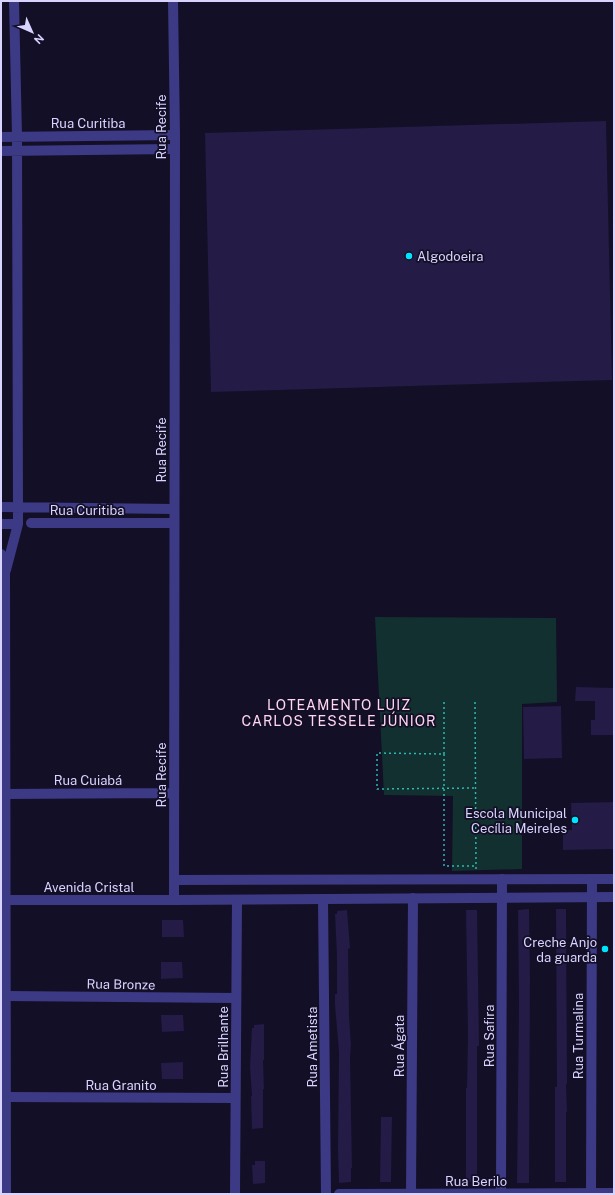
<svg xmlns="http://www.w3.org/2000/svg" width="615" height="1195" viewBox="0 0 615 1195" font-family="'Public Sans',sans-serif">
<rect width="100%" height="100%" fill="#130f26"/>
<path fill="#12302f" d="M 375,617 L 556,618 L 557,702 L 522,704 L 522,869 L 452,871 L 453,796 L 384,795 Z"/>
<path fill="#241b47" d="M 606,121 L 612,380 L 211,392 L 205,133 Z
M 576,687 L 614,688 L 614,735 L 591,735 L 591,720 L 595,720 L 595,701 L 575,701 Z
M 561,706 L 562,758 L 524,759 L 523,707 Z
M 614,802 L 614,849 L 563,850 L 563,830 L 572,830 L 571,803 Z
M 529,909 L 530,976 L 529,1183 L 517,1183 L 519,1005 L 518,910 Z
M 556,909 L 566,909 L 567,1084 L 566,1084 L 567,1112 L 566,1112 L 566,1182 L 555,1182 L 555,1087 L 557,1087 Z
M 347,910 L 350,948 L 348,949 L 349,1016 L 351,1045 L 350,1058 L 352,1168 L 351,1168 L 351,1182 L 339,1183 L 338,1148 L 339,1052 L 335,1005 L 335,994 L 337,994 L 337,956 L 335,914 L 337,914 L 337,911 Z
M 466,910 L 477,910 L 479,1046 L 477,1046 L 477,1181 L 466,1182 L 466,1088 L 467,1088 L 468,1035 Z
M 162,920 L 183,920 L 184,937 L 162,937 Z
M 161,962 L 182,962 L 183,978 L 161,979 Z
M 161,1015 L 183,1015 L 184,1031 L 162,1032 Z
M 264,1024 L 264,1060 L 263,1060 L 264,1089 L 263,1089 L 263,1128 L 252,1129 L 251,1096 L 252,1096 L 250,1067 L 252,1028 L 254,1028 L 254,1025 Z
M 183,1062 L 183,1079 L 162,1079 L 161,1063 Z
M 381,1117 L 392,1117 L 391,1182 L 380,1182 Z
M 255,1161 L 265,1161 L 265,1183 L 253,1184 L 252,1165 L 255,1165 Z"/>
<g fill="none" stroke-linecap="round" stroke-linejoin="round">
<path stroke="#2fb8b0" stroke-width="1.5" stroke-dasharray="2 3" stroke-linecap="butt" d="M 444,702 L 444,754 L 377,753 L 377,789 L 476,788
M 475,702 L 476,869
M 444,754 L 444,866 L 476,866"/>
<path stroke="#3d3a85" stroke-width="10" d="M 1,794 L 174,793
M 323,899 L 326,1194
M 5,900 L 174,900 L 175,135 L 173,1
M 6,996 L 236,998
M 6,1097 L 235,1098
M 235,1194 L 237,900
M 339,1194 L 614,1193
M 411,1194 L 413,898
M 501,1194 L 502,879
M 591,1194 L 592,879"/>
<path stroke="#3d3a85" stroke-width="10" d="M 1,137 L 175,135
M 1,151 L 174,149
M 1,507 L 174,509
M 31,523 L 174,523
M 1,524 L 18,524
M 1,554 L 5,572 L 6,1194
M 6,570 L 18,524 L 18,508 L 17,136 L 14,1
M 175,880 L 614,879
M 174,900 L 614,897"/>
</g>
<g fill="#00e5ff" stroke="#130f26" stroke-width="1.5">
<circle cx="409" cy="256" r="4"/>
<circle cx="575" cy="820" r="4"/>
<circle cx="605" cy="949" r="4"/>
</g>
<g text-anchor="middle" stroke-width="3.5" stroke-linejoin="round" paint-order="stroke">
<g font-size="13" fill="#d9d4ff" stroke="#130f26">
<text x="88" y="128">Rua Curitiba</text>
<text transform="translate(161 127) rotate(-90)" y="5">Rua Recife</text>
<text transform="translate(161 450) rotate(-90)" y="5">Rua Recife</text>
<text x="87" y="515">Rua Curitiba</text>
<text transform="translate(161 775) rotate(-90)" y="5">Rua Recife</text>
<text x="88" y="785">Rua Cuiabá</text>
<text x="89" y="892">Avenida Cristal</text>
<text transform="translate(121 984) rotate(1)" y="5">Rua Bronze</text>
<text transform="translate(489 1036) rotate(-90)" y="5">Rua Safira</text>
<text transform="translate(578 1036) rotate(-90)" y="5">Rua Turmalina</text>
<text transform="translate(399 1046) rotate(-90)" y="5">Rua Ágata</text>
<text transform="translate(223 1047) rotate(-90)" y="5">Rua Brilhante</text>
<text transform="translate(312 1047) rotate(-90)" y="5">Rua Ametista</text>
<text x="121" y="1090">Rua Granito</text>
<text x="476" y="1186">Rua Berilo</text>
</g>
<g font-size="13" fill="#d9d4ff" stroke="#130f26" text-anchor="end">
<text x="417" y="261" text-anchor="start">Algodoeira</text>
<text x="567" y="818">Escola Municipal<tspan x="567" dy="15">Cecília Meireles</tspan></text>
<text x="597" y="947">Creche Anjo<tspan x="597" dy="15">da guarda</tspan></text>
</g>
<g font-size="14" letter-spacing="1" fill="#ffd6f0" stroke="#130f26">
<text x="339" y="710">LOTEAMENTO LUIZ<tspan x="339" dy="16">CARLOS TESSELE JÚNIOR</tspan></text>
</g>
</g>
<rect width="615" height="1195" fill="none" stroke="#d9d4ff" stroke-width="4"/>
<g transform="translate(32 32) rotate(135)" stroke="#130f26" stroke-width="3" paint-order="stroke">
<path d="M0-3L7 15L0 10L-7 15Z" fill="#d9d4ff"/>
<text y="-6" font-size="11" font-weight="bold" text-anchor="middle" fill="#d9d4ff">N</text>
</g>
</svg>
